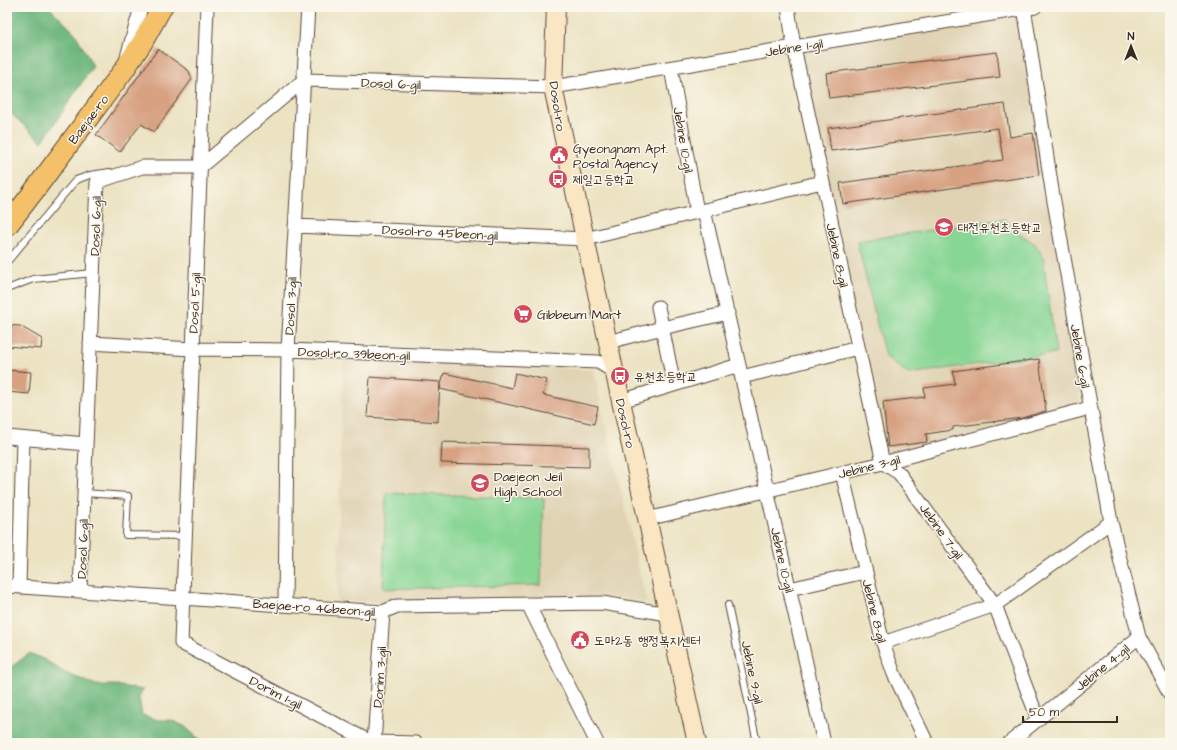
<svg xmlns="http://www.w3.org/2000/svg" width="1177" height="750" viewBox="0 0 1177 750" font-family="'Architects Daughter','Poor Story',sans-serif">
<rect width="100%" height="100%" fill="#fbf7ec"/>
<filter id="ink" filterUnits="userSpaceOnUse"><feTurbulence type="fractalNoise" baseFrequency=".025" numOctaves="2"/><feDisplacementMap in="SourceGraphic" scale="8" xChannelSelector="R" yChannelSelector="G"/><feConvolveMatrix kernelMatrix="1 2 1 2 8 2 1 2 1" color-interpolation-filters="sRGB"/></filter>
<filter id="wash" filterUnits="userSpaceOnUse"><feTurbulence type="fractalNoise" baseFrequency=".012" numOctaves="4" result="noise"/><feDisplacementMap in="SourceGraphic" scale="16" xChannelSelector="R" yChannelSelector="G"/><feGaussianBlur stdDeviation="0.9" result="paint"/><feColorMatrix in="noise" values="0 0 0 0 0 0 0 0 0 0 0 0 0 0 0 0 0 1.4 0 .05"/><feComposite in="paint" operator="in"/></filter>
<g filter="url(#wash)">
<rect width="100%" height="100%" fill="#ece3c3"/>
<path fill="#e0d3b4" d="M 1024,9 L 1082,407 L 882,457 L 794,47 Z
M 343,355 L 593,370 L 647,603 L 608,597 L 595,597 L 520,607 L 337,601 Z"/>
<path fill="#88d694" stroke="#628059" d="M 1004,219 L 1017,232 L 1035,244 L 1043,257 L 1056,353 L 909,374 L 885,356 L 857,241 Z
M 386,493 L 544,498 L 541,585 L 383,589 Z"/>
<path fill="#6eb77e" stroke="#54704e" d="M 7,7 L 49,7 L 75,33 L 93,66 L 42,142 L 7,110 Z
M 30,653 L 45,660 L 65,673 L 96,685 L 115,685 L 143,690 L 139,698 L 142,715 L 158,720 L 171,720 L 184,726 L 198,738 L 199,743 L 7,743 L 7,670 Z"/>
<g id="blocks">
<path fill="#d7a182" d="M 158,49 L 189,71 L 192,79 L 154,132 L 141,124 L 120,152 L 96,135 Z
M 997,52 L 1000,77 L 829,98 L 826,73 Z
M 1005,104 L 1010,137 L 1033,133 L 1039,175 L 843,204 L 840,183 L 1003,160 L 998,128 L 831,151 L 828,128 Z
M 7,325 L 20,326 L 42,339 L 41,349 L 7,346 Z
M 1039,359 L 1046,411 L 1022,418 L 953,427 L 953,430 L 926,434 L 927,442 L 888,447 L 883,402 L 925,397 L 924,388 L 955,384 L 953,371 Z
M 7,370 L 31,372 L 29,394 L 7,392 Z
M 444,373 L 512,388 L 515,373 L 547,380 L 543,395 L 598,407 L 594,424 L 440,389 Z
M 370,377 L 440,382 L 438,422 L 367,417 Z
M 442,442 L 589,447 L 589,467 L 441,463 Z"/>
</g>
</g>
<g filter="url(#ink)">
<use href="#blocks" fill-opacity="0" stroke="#564637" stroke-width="1"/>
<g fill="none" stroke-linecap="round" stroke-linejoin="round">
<defs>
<path id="lane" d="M 7,262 L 76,180 L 90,175 L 110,172
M 7,289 L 33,279 L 93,273
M 84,493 L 128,496 L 126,535 L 185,536
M 728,605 L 757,743"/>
<path id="street" d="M 207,7 L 181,643 L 363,738 L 374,742 L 416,743
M 788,7 L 794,47 L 883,463 L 899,473 L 995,605 L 1038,719
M 1024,7 L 1052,190 L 1111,522 L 1139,637 L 1170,694
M 127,57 L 141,7
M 671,68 L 697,212
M 704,210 L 824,743
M 295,226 L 585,239 L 822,182
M 658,307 L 674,385
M 608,342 L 662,328 L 728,313
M 90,343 L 192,349 L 288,350 L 598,362 L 615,372
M 742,377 L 858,348
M 621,401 L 739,365
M 7,437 L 86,444
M 842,473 L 883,643 L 894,674 L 927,743
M 647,519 L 883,463 L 1090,408
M 7,586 L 383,612 L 397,606 L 602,603 L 668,614
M 19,587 L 23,439
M 789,589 L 865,572
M 80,591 L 97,182 L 142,167 L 200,167 L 304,80 L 553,87 L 1035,7
M 528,604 L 597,743
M 285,605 L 288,350 L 308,7
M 883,643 L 995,605 L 1111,522
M 374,743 L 383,612
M 1009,743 L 1139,637"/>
<path id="secondary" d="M 556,7 L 553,87 L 585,239 L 697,743"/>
<path id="primary" d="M 7,226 L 31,195 L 124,70 L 142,43 L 162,7"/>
</defs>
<use href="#lane" stroke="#564637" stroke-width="8"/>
<use href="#street" stroke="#564637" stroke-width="15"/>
<use href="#secondary" stroke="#564637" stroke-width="20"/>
<use href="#primary" stroke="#564637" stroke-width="22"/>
<use href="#lane" stroke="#fff" stroke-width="6"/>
<use href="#street" stroke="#fff" stroke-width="13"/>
<use href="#secondary" stroke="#fbe6c3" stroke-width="18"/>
<use href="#primary" stroke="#f4c16a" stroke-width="20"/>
</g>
</g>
<defs>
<symbol id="civic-disc" viewBox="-11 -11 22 22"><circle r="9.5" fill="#d1495b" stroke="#fbf7ec"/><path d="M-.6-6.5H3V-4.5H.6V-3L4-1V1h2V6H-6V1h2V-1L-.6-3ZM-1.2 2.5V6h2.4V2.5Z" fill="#fff"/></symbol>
<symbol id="bus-disc" viewBox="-11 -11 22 22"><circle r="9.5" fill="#d1495b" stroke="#fbf7ec"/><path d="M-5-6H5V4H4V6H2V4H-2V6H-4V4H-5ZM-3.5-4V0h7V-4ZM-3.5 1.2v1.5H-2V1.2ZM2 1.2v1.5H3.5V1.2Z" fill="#fff"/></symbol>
<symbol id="school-disc" viewBox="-11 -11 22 22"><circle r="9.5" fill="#d1495b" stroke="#fbf7ec"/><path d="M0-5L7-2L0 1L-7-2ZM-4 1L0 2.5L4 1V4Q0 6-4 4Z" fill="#fff"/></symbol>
<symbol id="supermarket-disc" viewBox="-11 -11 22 22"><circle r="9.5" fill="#d1495b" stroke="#fbf7ec"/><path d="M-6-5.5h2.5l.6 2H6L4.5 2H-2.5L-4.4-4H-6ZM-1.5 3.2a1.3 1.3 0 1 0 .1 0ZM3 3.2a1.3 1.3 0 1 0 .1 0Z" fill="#fff"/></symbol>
</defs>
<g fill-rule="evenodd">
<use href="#civic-disc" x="548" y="144" width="22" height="22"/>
<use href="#bus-disc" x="547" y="168" width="22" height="22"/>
<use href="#school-disc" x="933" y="216" width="22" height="22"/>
<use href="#supermarket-disc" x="512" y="303" width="22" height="22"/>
<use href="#bus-disc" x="609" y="365" width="22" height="22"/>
<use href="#school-disc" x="469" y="472" width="22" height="22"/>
<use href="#civic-disc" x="569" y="629" width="22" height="22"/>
</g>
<g text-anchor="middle" stroke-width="3" stroke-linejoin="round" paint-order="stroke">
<g font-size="13" fill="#3b2a1e" stroke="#fbf7ec">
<text transform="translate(794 47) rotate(-9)" y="5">Jebine 1-gil</text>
<text transform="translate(391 83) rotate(2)" y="5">Dosol 6-gil</text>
<text transform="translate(558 106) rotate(81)" y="5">Dosol-ro</text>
<text transform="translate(88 119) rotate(-53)" y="5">Baejae-ro</text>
<text transform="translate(684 140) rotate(80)" y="5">Jebine 10-gil</text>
<text transform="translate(95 226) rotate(-88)" y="5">Dosol 6-gil</text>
<text transform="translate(440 232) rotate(3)" y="5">Dosol-ro 45beon-gil</text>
<text transform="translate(838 255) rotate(78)" y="5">Jebine 8-gil</text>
<text transform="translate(194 303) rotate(-87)" y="5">Dosol 5-gil</text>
<text transform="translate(290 306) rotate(-87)" y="5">Dosol 3-gil</text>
<text transform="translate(354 353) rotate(2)" y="5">Dosol-ro 39beon-gil</text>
<text transform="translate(1081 356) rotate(80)" y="5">Jebine 6-gil</text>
<text transform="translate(626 423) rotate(77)" y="5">Dosol-ro</text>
<text transform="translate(869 466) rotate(-14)" y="5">Jebine 3-gil</text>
<text transform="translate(942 531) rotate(54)" y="5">Jebine 7-gil</text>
<text transform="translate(82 549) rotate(-88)" y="5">Dosol 6-gil</text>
<text transform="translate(783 560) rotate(77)" y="5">Jebine 10-gil</text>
<text transform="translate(314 607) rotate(4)" y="5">Baejae-ro 46beon-gil</text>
<text transform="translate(875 611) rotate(76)" y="5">Jebine 8-gil</text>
<text transform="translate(1102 667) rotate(-39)" y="5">Jebine 4-gil</text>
<text transform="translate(753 672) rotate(78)" y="5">Jebine 9-gil</text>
<text transform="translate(379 677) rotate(-86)" y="5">Dorim 3-gil</text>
<text transform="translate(276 692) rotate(27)" y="5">Dorim 1-gil</text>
</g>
<g font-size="13" fill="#3b2a1e" stroke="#fbf7ec" text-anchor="start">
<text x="573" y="153">Gyeongnam Apt.<tspan x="573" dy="15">Postal Agency</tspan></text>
<text x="572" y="184">제일고등학교</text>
<text x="958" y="232">대전유천초등학교</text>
<text x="537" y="319">Gibbeum Mart</text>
<text x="634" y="381">유천초등학교</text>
<text x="494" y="481">Daejeon Jeil<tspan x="494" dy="15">High School</tspan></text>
<text x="594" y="645">도마2동 행정복지센터</text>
</g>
</g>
<rect width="1177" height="750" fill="none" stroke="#fbf7ec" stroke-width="24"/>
<g transform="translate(1131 46)" stroke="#fbf7ec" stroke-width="3" paint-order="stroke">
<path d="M0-3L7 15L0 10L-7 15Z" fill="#3b2a1e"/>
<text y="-6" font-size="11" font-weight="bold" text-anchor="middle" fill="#3b2a1e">N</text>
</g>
<path d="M1023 716v6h94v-6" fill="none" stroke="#3b2a1e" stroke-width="2"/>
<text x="1029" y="716" font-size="12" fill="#3b2a1e" stroke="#fbf7ec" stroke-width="3" paint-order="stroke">50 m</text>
</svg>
